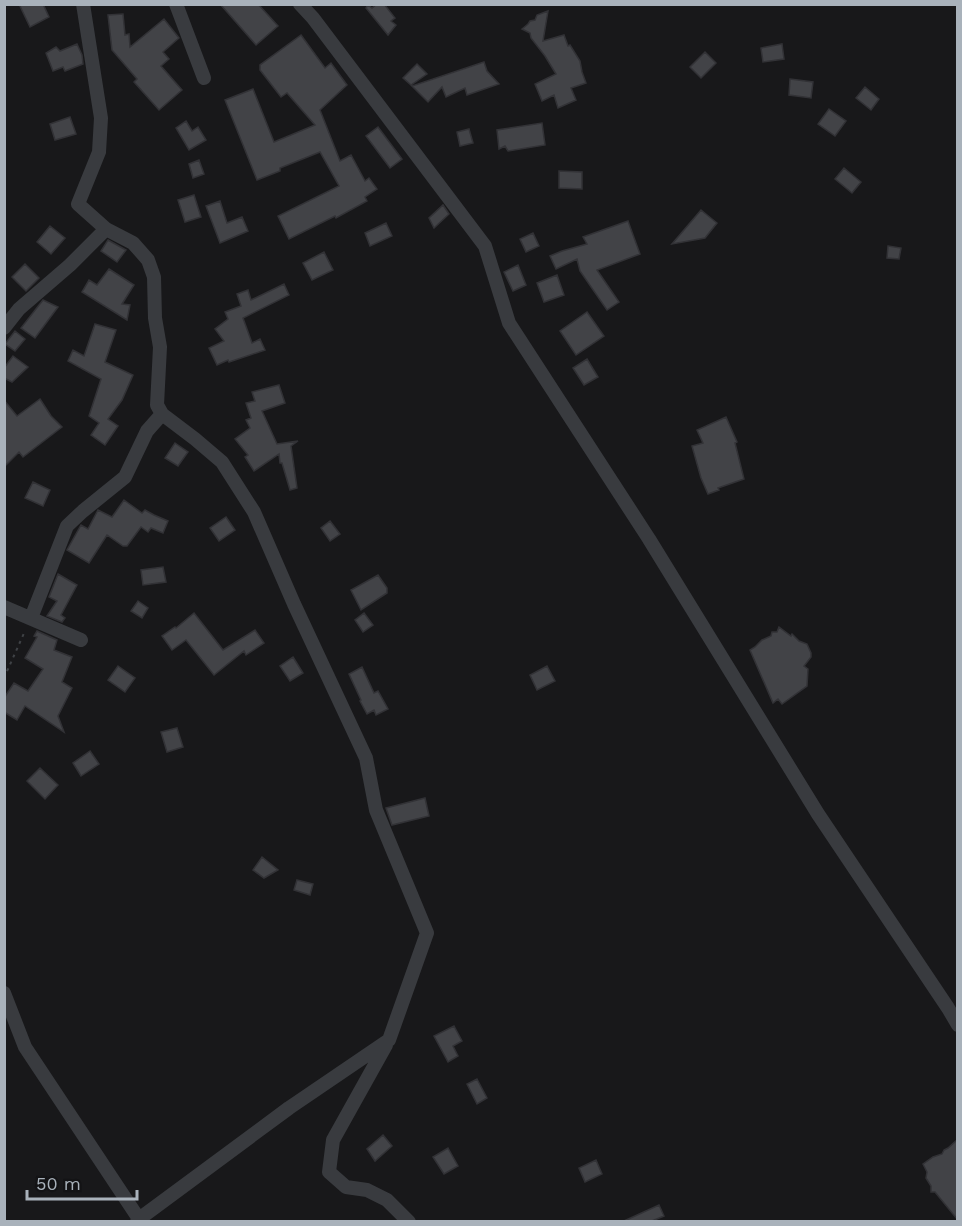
<svg xmlns="http://www.w3.org/2000/svg" width="962" height="1226" viewBox="0 0 962 1226" font-family="'Work Sans',sans-serif">
<rect width="100%" height="100%" fill="#18181a"/>
<path fill="#424347" stroke="#323236" stroke-width="1.5" d="M 19,4 L 43,4 L 49,17 L 30,27 Z
M 220,4 L 258,4 L 278,26 L 256,45 Z
M 377,4 L 384,4 L 395,18 L 391,21 L 396,25 L 388,35 L 366,8 L 368,5 L 372,8 Z
M 548,11 L 543,41 L 564,35 L 568,46 L 570,45 L 580,61 L 582,72 L 586,83 L 571,88 L 576,100 L 558,108 L 554,95 L 542,101 L 535,84 L 556,74 L 545,56 L 531,38 L 530,33 L 522,29 L 528,24 L 530,21 L 535,20 L 537,15 Z
M 123,14 L 125,35 L 129,34 L 130,47 L 164,19 L 179,38 L 163,52 L 169,59 L 161,66 L 182,90 L 159,110 L 134,82 L 137,79 L 112,50 L 108,15 Z
M 301,35 L 325,68 L 331,63 L 347,85 L 320,110 L 340,161 L 351,155 L 365,181 L 369,178 L 377,189 L 365,197 L 367,201 L 336,218 L 335,216 L 289,239 L 278,216 L 339,186 L 320,152 L 280,168 L 280,171 L 257,180 L 225,100 L 253,89 L 274,142 L 315,125 L 287,93 L 281,97 L 260,70 L 260,65 Z
M 77,44 L 82,55 L 83,64 L 65,71 L 63,67 L 53,71 L 46,53 L 56,47 L 60,51 Z
M 782,44 L 784,59 L 763,62 L 761,48 Z
M 705,52 L 716,63 L 701,78 L 690,67 Z
M 484,62 L 487,71 L 499,84 L 467,95 L 465,88 L 446,97 L 442,87 L 428,102 L 412,86 Z
M 417,64 L 427,74 L 411,85 L 403,78 Z
M 790,79 L 813,82 L 811,98 L 789,95 Z
M 865,87 L 879,99 L 871,110 L 856,98 Z
M 829,109 L 846,121 L 835,136 L 818,124 Z
M 70,117 L 76,134 L 55,140 L 50,124 Z
M 186,121 L 192,131 L 198,127 L 206,140 L 189,150 L 176,128 Z
M 542,123 L 545,145 L 508,151 L 505,146 L 499,149 L 497,130 Z
M 378,127 L 402,159 L 390,168 L 366,136 Z
M 469,129 L 473,143 L 460,146 L 457,132 Z
M 199,160 L 204,174 L 193,178 L 189,164 Z
M 844,168 L 861,182 L 852,193 L 835,179 Z
M 559,171 L 582,172 L 582,189 L 559,188 Z
M 194,195 L 201,217 L 185,222 L 178,200 Z
M 220,201 L 227,223 L 242,217 L 248,231 L 220,243 L 206,206 Z
M 443,205 L 449,214 L 434,228 L 429,218 Z
M 701,210 L 717,223 L 705,238 L 672,244 Z
M 628,221 L 640,254 L 597,270 L 619,302 L 607,310 L 580,271 L 577,259 L 556,269 L 550,256 L 562,251 L 587,244 L 583,237 Z
M 386,223 L 392,236 L 370,246 L 365,233 Z
M 50,226 L 65,238 L 51,254 L 37,242 Z
M 533,233 L 539,246 L 526,252 L 520,239 Z
M 108,240 L 126,250 L 117,262 L 101,251 Z
M 888,246 L 901,248 L 899,259 L 887,258 Z
M 324,252 L 333,270 L 312,280 L 303,263 Z
M 25,264 L 39,278 L 26,291 L 12,277 Z
M 518,265 L 526,285 L 513,291 L 504,272 Z
M 109,269 L 134,285 L 122,304 L 130,305 L 127,320 L 82,292 L 89,280 L 97,285 Z
M 557,275 L 564,295 L 544,302 L 537,283 Z
M 284,284 L 289,295 L 243,318 L 252,343 L 260,339 L 265,350 L 229,362 L 228,360 L 217,365 L 209,348 L 224,341 L 215,329 L 228,319 L 225,312 L 241,306 L 237,294 L 248,290 L 251,300 Z
M 43,300 L 58,307 L 35,338 L 21,328 Z
M 587,312 L 604,336 L 576,355 L 560,331 Z
M 95,324 L 116,330 L 105,362 L 133,375 L 122,400 L 108,419 L 118,426 L 105,445 L 91,435 L 99,423 L 89,416 L 101,379 L 68,361 L 73,350 L 84,356 Z
M 15,331 L 25,339 L 15,351 L 5,344 Z
M 13,356 L 28,367 L 12,382 L 4,378 L 4,368 Z
M 587,359 L 598,377 L 584,385 L 573,368 Z
M 279,385 L 285,403 L 262,411 L 277,444 L 298,441 L 291,446 L 297,488 L 290,490 L 282,463 L 280,463 L 279,454 L 254,471 L 245,457 L 248,455 L 235,439 L 250,428 L 246,420 L 251,418 L 246,403 L 255,401 L 252,392 Z
M 40,399 L 51,416 L 62,427 L 23,457 L 19,452 L 4,467 L 4,400 L 17,416 Z
M 726,417 L 737,442 L 735,443 L 744,479 L 718,488 L 719,490 L 708,494 L 701,478 L 692,446 L 703,443 L 697,430 Z
M 175,443 L 188,452 L 178,466 L 165,458 Z
M 33,482 L 50,490 L 43,506 L 25,498 Z
M 124,500 L 142,513 L 145,510 L 154,515 L 168,521 L 163,533 L 151,528 L 148,532 L 141,527 L 127,546 L 123,546 L 107,535 L 89,563 L 67,550 L 81,525 L 88,529 L 98,510 L 112,517 Z
M 226,517 L 235,530 L 219,541 L 210,528 Z
M 330,521 L 340,534 L 330,541 L 321,528 Z
M 163,567 L 166,582 L 143,585 L 141,570 Z
M 58,574 L 77,585 L 61,615 L 65,618 L 62,622 L 47,616 L 57,601 L 49,597 Z
M 378,575 L 387,588 L 387,593 L 361,610 L 351,590 Z
M 138,601 L 148,608 L 142,618 L 131,611 Z
M 194,613 L 223,650 L 255,630 L 264,643 L 246,655 L 244,651 L 214,675 L 186,640 L 172,650 L 162,636 L 175,627 L 176,628 Z
M 364,613 L 373,625 L 363,632 L 355,620 Z
M 779,627 L 791,636 L 792,634 L 799,641 L 807,644 L 811,653 L 811,657 L 804,666 L 808,669 L 807,686 L 782,704 L 778,699 L 773,703 L 750,650 L 755,647 L 762,640 L 771,636 L 772,632 L 777,632 Z
M 37,631 L 57,640 L 54,650 L 72,657 L 62,682 L 72,688 L 58,716 L 64,732 L 25,706 L 17,720 L 4,712 L 4,698 L 14,683 L 28,691 L 43,669 L 25,658 L 37,637 L 34,636 Z
M 293,657 L 303,673 L 290,681 L 280,666 Z
M 118,666 L 135,678 L 125,692 L 108,680 Z
M 547,666 L 555,681 L 537,690 L 530,675 Z
M 362,667 L 374,693 L 378,691 L 388,709 L 376,715 L 374,710 L 367,714 L 360,701 L 361,700 L 349,674 Z
M 177,728 L 183,747 L 167,752 L 161,732 Z
M 90,751 L 99,764 L 81,776 L 73,763 Z
M 40,768 L 58,785 L 45,799 L 27,781 Z
M 425,798 L 429,816 L 392,825 L 386,808 Z
M 262,857 L 278,870 L 264,878 L 253,870 Z
M 297,880 L 313,884 L 310,895 L 294,890 Z
M 454,1026 L 462,1041 L 453,1046 L 458,1056 L 448,1062 L 434,1036 Z
M 477,1079 L 487,1098 L 477,1104 L 467,1084 Z
M 383,1135 L 392,1146 L 375,1161 L 367,1149 Z
M 957,1140 L 957,1219 L 935,1192 L 931,1192 L 931,1186 L 926,1178 L 927,1172 L 923,1164 L 933,1157 L 942,1154 L 944,1150 L 948,1148 Z
M 448,1148 L 458,1166 L 444,1174 L 433,1157 Z
M 596,1160 L 602,1174 L 585,1182 L 579,1168 Z
M 659,1205 L 664,1216 L 652,1221 L 624,1221 Z"/>
<g fill="none" stroke-linecap="round" stroke-linejoin="round">
<path stroke="#3f4246" stroke-width="2" stroke-dasharray="3 4.5" stroke-linecap="butt" d="M 4,678 L 25,631"/>
<path stroke="#393b3f" stroke-width="14" d="M 176,4 L 204,78
M 300,4 L 313,18 L 485,246 L 509,323 L 649,539 L 818,814 L 948,1008 L 958,1025
M 4,328 L 19,309 L 70,265 L 106,229
M 4,607 L 81,640
M 31,618 L 67,526 L 83,511 L 125,477 L 147,431 L 162,414 L 157,405 L 160,347 L 155,318 L 154,277 L 148,260 L 133,243 L 106,229 L 78,204 L 99,152 L 101,118 L 83,4
M 4,993 L 25,1047 L 141,1222
M 386,1045 L 333,1140 L 329,1172 L 346,1187 L 367,1190 L 387,1200 L 409,1222
M 137,1222 L 139,1219 L 289,1108 L 389,1040 L 427,933 L 376,810 L 366,758 L 294,604 L 254,512 L 222,462 L 195,439 L 162,414"/>
</g>
<rect width="962" height="1226" fill="none" stroke="#a9b2bb" stroke-width="12"/>
<path d="M27 1190v9h110v-9" fill="none" stroke="#a9b2bb" stroke-width="3"/>
<text x="36" y="1190" font-size="18" fill="#a9b2bb" stroke="#131315" stroke-width="4.5" paint-order="stroke">50 m</text>
</svg>
